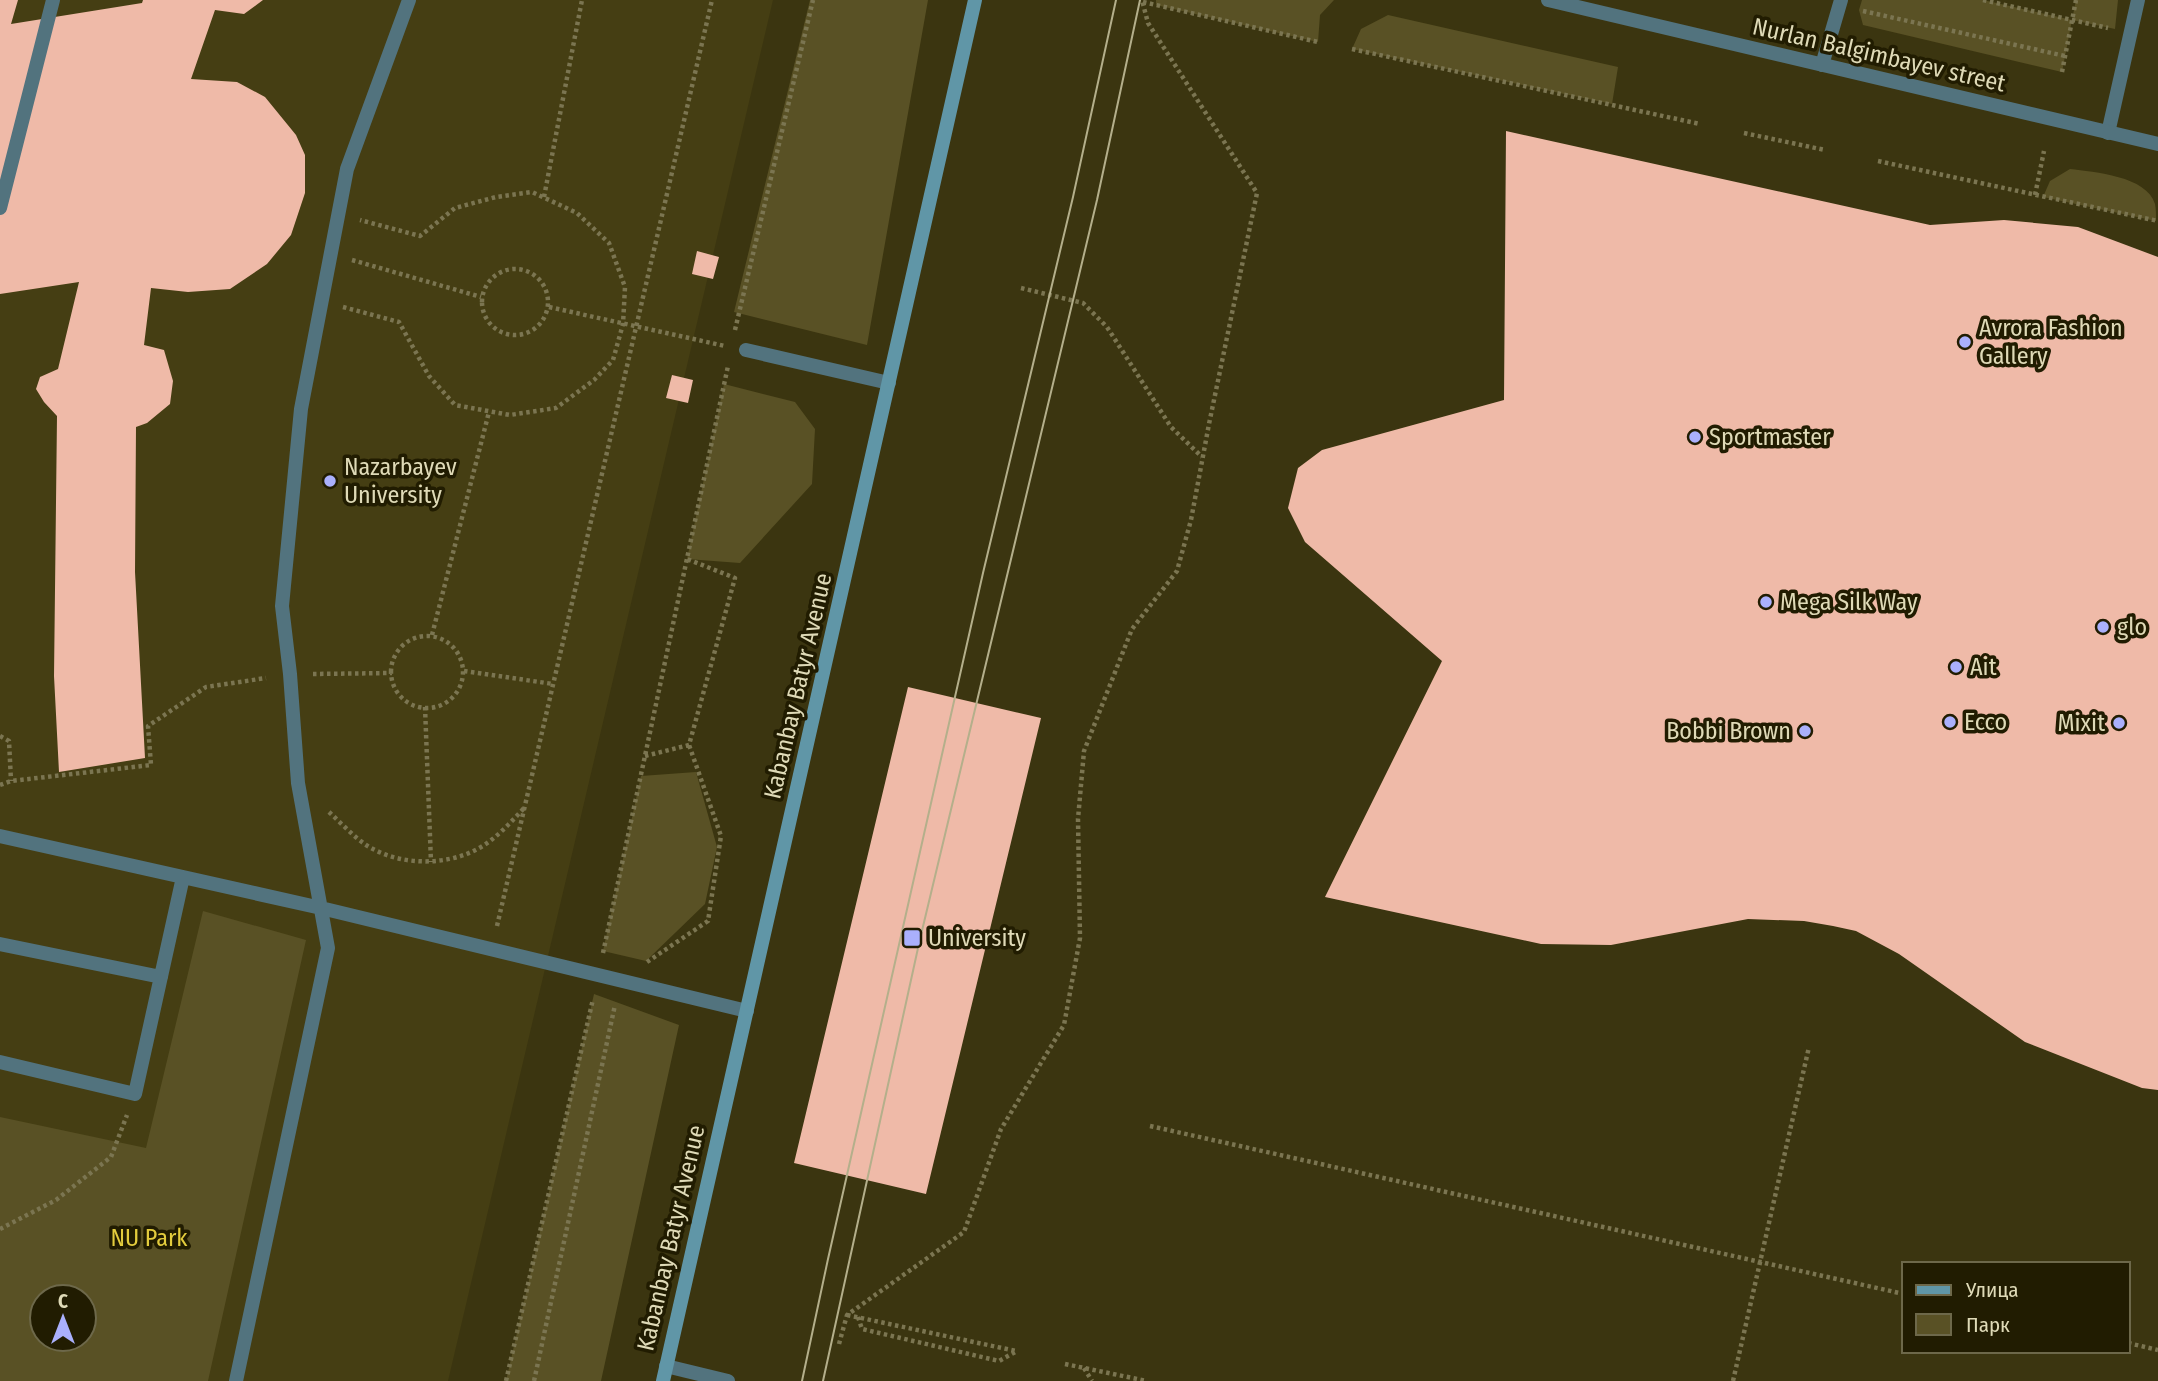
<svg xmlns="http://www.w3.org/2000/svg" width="2158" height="1381" viewBox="0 0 2158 1381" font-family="'Fira Sans Condensed',sans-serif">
<rect width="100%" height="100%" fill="#3b3510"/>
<path fill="#453e13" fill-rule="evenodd" d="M 0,0 L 773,0 L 448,1381 L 0,1381 ZM 42,1297 L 84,1297 L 84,1339 L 42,1339 Z"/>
<path fill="#595125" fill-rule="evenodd" d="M 810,0 L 928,0 L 867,345 L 734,312 Z
M 1156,0 L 1334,0 L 1320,15 L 1318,42 L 1156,5 Z
M 1862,0 L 1983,0 L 2072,20 L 2076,0 L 2118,0 L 2115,29 L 2072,20 L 2062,72 L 1863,25 L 1859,10 Z
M 1388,15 L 1618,67 L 1612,104 L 1352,49 L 1361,29 Z
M 2070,169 C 2094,172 2147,176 2155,204 C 2156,209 2156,216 2156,221 L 2043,197 L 2050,181 Z
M 724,384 L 795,402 L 815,429 L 812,484 L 740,563 L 687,559 Z
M 696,772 L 717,847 L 705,904 L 646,961 L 603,951 L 641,776 Z
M 203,911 L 306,940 L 208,1381 L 0,1381 L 0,1117 L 146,1148 ZM 42,1297 L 84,1297 L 84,1339 L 42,1339 Z
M 594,994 L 679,1025 L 601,1381 L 506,1381 Z"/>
<path fill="#efbaa8" d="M 0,0 L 18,0 L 11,24 L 142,3 L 143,0 L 263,0 L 244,14 L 215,10 L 191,79 L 237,82 L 265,97 L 296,135 L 305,155 L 305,193 L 291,235 L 267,264 L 230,289 L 188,292 L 151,288 L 144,345 L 164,350 L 173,381 L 170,404 L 147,423 L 136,427 L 135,572 L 145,758 L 59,772 L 54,676 L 57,416 L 44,402 L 36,389 L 40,377 L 58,369 L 79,282 L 0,294 Z
M 1506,131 L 1930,225 L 2004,220 L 2078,227 L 2158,257 L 2158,1090 L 2142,1088 L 2025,1042 L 1899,954 L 1856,931 L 1833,926 L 1804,921 L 1748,919 L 1611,945 L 1541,944 L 1325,897 L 1442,661 L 1305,542 L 1288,508 L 1298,468 L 1322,450 L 1504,400 Z
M 697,251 L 719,257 L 713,279 L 692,274 Z
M 672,375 L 693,380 L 688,403 L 666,398 Z
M 908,687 L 1041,718 L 926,1194 L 794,1163 Z"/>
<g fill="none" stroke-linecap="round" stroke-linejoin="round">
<path stroke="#7b7551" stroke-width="4.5" stroke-dasharray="3.5 3.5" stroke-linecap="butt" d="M 1983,0 L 2108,28
M 1143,2 L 1318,42
M 1863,11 L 2065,56
M 1352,49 L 1700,124
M 2062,72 L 2076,0
M 1744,133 L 1825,150
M 1878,161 L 2158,221
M 2035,195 L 2044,151
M 544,197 L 582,0
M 352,260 L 481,297
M482 302a33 33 0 1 1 66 0a33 33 0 1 1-66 0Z
M 1021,288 L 1083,303 L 1107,327 L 1171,427 L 1202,457
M 343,307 L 399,322 L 429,376 L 455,405 L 510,415 L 556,408 L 594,380 L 613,360 L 623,324 L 625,287 L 609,243 L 577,213 L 532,192 L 496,197 L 455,208 L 420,236 L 360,220
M 549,307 L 725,346
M 735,330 L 813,0
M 432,635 L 489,412
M391 672a36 36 0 1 1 72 0a36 36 0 1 1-72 0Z
M 464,671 L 553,684
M 313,674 L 392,673
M 425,707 L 431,862
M 0,736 L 9,741 L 11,781
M 645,756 L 689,745 L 735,578 L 687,559
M 0,785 L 11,781 L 151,765 L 148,726 L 206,687 L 266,678
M 329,812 C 341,823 353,836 366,845 C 402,868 456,867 490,841 C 503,831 514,819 525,807
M 497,926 L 712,0
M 603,953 L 728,366
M 647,962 L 708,921 L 721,836 L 689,745
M 1150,1126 L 1904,1294
M 0,1229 L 56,1200 L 111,1157 L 127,1115
M 847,1315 L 1016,1351
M 858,1317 L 862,1329 L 999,1361 L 1017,1351
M 2128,1343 L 2158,1350
M 839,1344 L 847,1315 L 964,1232 L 1001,1129 L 1064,1025 L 1080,938 L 1078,819 L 1084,751 L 1132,629 L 1177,571 L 1191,520 L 1209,424 L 1257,193 L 1148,23 L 1142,0
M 1065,1364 L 1147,1381
M 1084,1368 L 1092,1381
M 506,1381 L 593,999
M 534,1381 L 615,1005
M 1733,1381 L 1809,1047"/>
<path stroke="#52737e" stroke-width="14" d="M 1822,65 L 1841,0
M 0,208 L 53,0
M 746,350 L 889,383
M 0,836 L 321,908 L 747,1011
M 0,944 L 161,977
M 0,1062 L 135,1094 L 183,877
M 236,1381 L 328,948 L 298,783 L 290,674 L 282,606 L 301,409 L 347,169 L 409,0"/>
<path stroke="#52737e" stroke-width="14" d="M 2108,133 L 2138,0
M 666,1366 L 728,1381"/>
<path stroke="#52737e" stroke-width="14" d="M 1548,0 L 2158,144"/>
<path stroke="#6096a7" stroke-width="14" d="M 663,1381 L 975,0"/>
<path stroke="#b4af8b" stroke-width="2" d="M 802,1381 L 828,1259 L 983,573 L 1073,197 L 1116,0
M 823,1381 L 920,939 L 1097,200 L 1140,0"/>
</g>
<g fill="#aab0fc" stroke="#211c01" stroke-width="2.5">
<circle cx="1965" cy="342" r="7"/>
<circle cx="1695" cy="437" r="7"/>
<circle cx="330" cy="481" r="7"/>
<circle cx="1766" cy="602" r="7"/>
<circle cx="2103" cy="627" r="7"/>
<circle cx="1956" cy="667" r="7"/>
<circle cx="1950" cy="722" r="7"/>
<circle cx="2119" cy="723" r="7"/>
<circle cx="1805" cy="731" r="7"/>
<rect x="903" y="929" width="18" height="18" rx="3.5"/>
</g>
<g text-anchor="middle" stroke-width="7" stroke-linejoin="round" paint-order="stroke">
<g font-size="24" fill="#dfdab7" stroke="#211c01">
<text transform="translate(1879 55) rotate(13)" y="8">Nurlan Balgimbayev street</text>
<text transform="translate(798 686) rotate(-77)" y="8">Kabanbay Batyr Avenue</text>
<text transform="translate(671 1238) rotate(-77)" y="8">Kabanbay Batyr Avenue</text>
</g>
<g font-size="24" fill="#dfdab7" stroke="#211c01" text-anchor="start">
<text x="1979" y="336">Avrora Fashion<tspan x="1979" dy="28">Gallery</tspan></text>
<text x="1709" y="445">Sportmaster</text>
<text x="344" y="475">Nazarbayev<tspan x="344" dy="28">University</tspan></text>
<text x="1780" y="610">Mega Silk Way</text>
<text x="2117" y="635">glo</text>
<text x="1970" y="675">Ait</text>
<text x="1964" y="730">Ecco</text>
<text x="2105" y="731" text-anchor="end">Mixit</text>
<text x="1791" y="739" text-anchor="end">Bobbi Brown</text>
<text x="928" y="946">University</text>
</g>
<g font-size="24" fill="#e3cc3d" stroke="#211c01">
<text x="149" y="1246">NU Park</text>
</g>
</g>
<rect x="1902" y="1262" width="228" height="91" fill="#211c01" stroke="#6d684a" stroke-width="2"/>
<rect x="1916" y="1285" width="35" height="10" fill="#6096a7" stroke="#6d684a" stroke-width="2"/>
<text x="1966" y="1297" font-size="21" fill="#dfdab7">Улица</text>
<rect x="1916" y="1314" width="35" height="21" fill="#595125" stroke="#6d684a" stroke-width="2"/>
<text x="1966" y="1332" font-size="21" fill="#dfdab7">Парк</text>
<g transform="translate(63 1318)"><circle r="33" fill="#211c01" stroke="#6d684a" stroke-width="2"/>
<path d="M0-5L12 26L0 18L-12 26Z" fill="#aab0fc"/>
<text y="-10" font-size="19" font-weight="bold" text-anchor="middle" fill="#dfdab7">С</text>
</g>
</svg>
